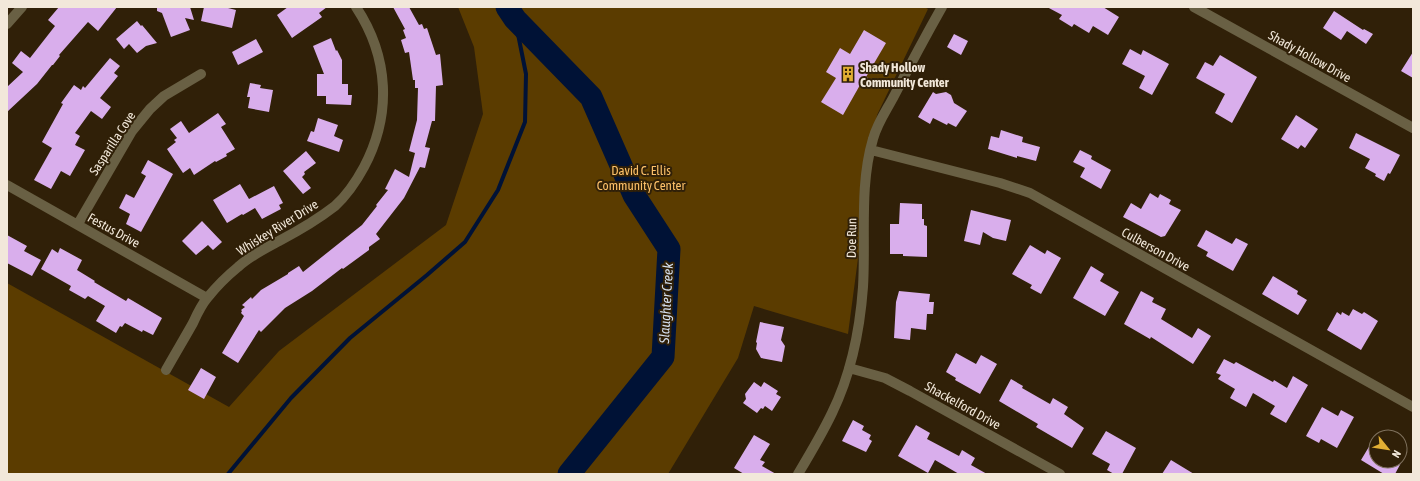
<svg xmlns="http://www.w3.org/2000/svg" width="1420" height="481" viewBox="0 0 1420 481" font-family="'Asap Condensed',sans-serif">
<rect width="100%" height="100%" fill="#302008"/>
<path fill="#5b3c00" d="M 458,7 L 924,7 L 928,9 L 877,115 L 848,334 L 754,306 L 738,358 L 668,474 L 7,474 L 7,283 L 229,407 L 279,351 L 446,225 L 483,114 L 474,47 Z"/>
<g fill="none" stroke-linecap="round" stroke-linejoin="round">
<path stroke="#001236" stroke-width="4" d="M 228,474 L 291,398 L 350,338 L 427,275 L 465,242 L 498,190 L 525,122 L 526,74 L 515,19"/>
<path stroke="#001236" stroke-width="23" d="M 507,7 L 515,19 L 591,97 L 634,195 L 669,249 L 663,357 L 569,474"/>
</g>
<path fill="#d9aeec" d="M 59,7 L 117,7 L 98,31 L 88,22 L 59,55 L 60,56 L 53,65 L 52,65 L 37,84 L 7,112 L 7,87 L 23,72 L 12,63 L 21,51 L 30,58 L 55,26 L 48,20 Z
M 157,7 L 190,7 L 194,20 L 185,18 L 190,30 L 171,37 L 162,13 L 157,11 Z
M 204,7 L 224,7 L 236,10 L 232,28 L 201,21 Z
M 288,7 L 327,7 L 319,13 L 322,17 L 292,38 L 277,15 Z
M 393,7 L 409,7 L 419,25 L 422,24 L 424,29 L 427,28 L 436,55 L 440,54 L 443,85 L 436,86 L 435,121 L 432,121 L 425,147 L 430,148 L 425,168 L 420,167 L 404,198 L 376,234 L 380,239 L 369,247 L 369,250 L 343,269 L 342,268 L 312,291 L 285,308 L 261,332 L 259,330 L 238,363 L 222,353 L 244,316 L 241,313 L 242,311 L 241,310 L 245,307 L 242,305 L 251,297 L 252,299 L 261,290 L 288,274 L 288,273 L 299,266 L 303,272 L 362,225 L 377,206 L 376,205 L 388,190 L 385,189 L 395,169 L 409,177 L 415,153 L 409,151 L 417,120 L 418,88 L 415,88 L 415,80 L 413,80 L 409,52 L 405,53 L 401,40 L 406,38 L 403,30 L 405,29 Z
M 1047,7 L 1103,7 L 1119,17 L 1108,35 L 1093,26 L 1089,33 L 1074,24 L 1072,27 L 1059,19 L 1062,15 Z
M 1334,11 L 1363,30 L 1364,29 L 1373,34 L 1366,44 L 1347,31 L 1341,40 L 1323,28 Z
M 137,21 L 141,26 L 142,25 L 157,43 L 146,46 L 137,53 L 129,44 L 124,49 L 116,39 Z
M 864,30 L 886,43 L 866,77 L 868,78 L 862,87 L 860,85 L 843,115 L 821,102 L 836,78 L 826,72 L 840,48 L 850,54 Z
M 954,34 L 968,41 L 961,55 L 947,47 Z
M 331,38 L 336,51 L 337,50 L 342,60 L 342,84 L 348,84 L 348,95 L 352,95 L 351,105 L 326,104 L 326,96 L 317,96 L 317,74 L 324,74 L 313,46 Z
M 256,39 L 263,52 L 238,65 L 232,52 Z
M 1130,49 L 1141,55 L 1143,50 L 1169,64 L 1152,95 L 1139,88 L 1145,76 L 1122,64 Z
M 1413,52 L 1413,78 L 1401,71 Z
M 1220,55 L 1257,77 L 1232,123 L 1215,113 L 1225,94 L 1196,78 L 1205,62 L 1213,66 Z
M 110,58 L 120,66 L 114,73 L 118,76 L 100,98 L 111,107 L 102,119 L 91,111 L 75,133 L 80,136 L 75,145 L 85,150 L 70,176 L 61,171 L 51,189 L 34,180 L 52,148 L 42,142 L 63,104 L 61,103 L 74,85 L 81,90 L 83,86 L 85,88 Z
M 250,83 L 261,85 L 260,88 L 273,90 L 269,112 L 248,108 L 250,97 L 247,97 Z
M 933,92 L 936,94 L 946,92 L 951,95 L 954,103 L 967,111 L 956,127 L 948,123 L 947,125 L 933,118 L 930,124 L 918,117 Z
M 218,113 L 226,124 L 221,127 L 235,149 L 226,154 L 227,156 L 216,162 L 215,161 L 194,175 L 190,168 L 183,173 L 167,149 L 176,142 L 174,140 L 177,138 L 170,129 L 181,121 L 189,133 Z
M 1296,115 L 1318,129 L 1305,148 L 1301,145 L 1298,149 L 1281,139 Z
M 318,118 L 338,125 L 334,136 L 343,140 L 339,152 L 307,141 L 311,131 L 314,132 Z
M 1001,130 L 1023,137 L 1022,142 L 1040,147 L 1036,161 L 1017,156 L 1017,158 L 988,149 L 991,136 L 999,138 Z
M 1356,133 L 1400,155 L 1390,174 L 1388,173 L 1384,181 L 1375,176 L 1376,174 L 1365,168 L 1370,159 L 1349,148 Z
M 1080,150 L 1092,156 L 1091,159 L 1111,170 L 1101,189 L 1080,177 L 1085,168 L 1073,162 Z
M 306,151 L 316,163 L 304,172 L 305,174 L 302,177 L 311,188 L 303,194 L 283,171 Z
M 148,160 L 173,174 L 141,232 L 126,224 L 130,214 L 119,208 L 126,194 L 134,198 L 146,176 L 141,173 Z
M 240,184 L 249,199 L 274,186 L 283,203 L 279,205 L 281,209 L 262,219 L 255,208 L 243,215 L 242,214 L 227,223 L 213,200 Z
M 1150,193 L 1158,198 L 1160,194 L 1171,200 L 1169,204 L 1181,210 L 1165,236 L 1161,237 L 1123,217 L 1131,203 L 1141,209 Z
M 900,203 L 922,204 L 922,219 L 924,219 L 924,225 L 927,226 L 927,257 L 903,256 L 903,254 L 890,254 L 890,224 L 899,224 Z
M 971,210 L 1011,220 L 1006,241 L 993,238 L 983,232 L 980,245 L 964,241 Z
M 202,221 L 222,242 L 213,250 L 208,245 L 196,255 L 182,241 Z
M 1206,230 L 1232,244 L 1236,238 L 1248,244 L 1233,271 L 1206,256 L 1208,252 L 1197,246 Z
M 7,235 L 27,246 L 24,251 L 41,260 L 32,276 L 7,263 Z
M 1030,245 L 1045,254 L 1047,250 L 1061,258 L 1041,294 L 1030,288 L 1032,285 L 1012,274 Z
M 60,248 L 82,260 L 77,270 L 95,281 L 94,282 L 126,301 L 128,298 L 162,318 L 153,335 L 143,330 L 142,332 L 125,323 L 122,327 L 120,326 L 116,333 L 96,321 L 105,306 L 88,296 L 85,299 L 69,290 L 71,286 L 41,269 L 52,249 L 58,253 Z
M 1091,266 L 1104,274 L 1100,281 L 1119,292 L 1105,316 L 1073,298 Z
M 1273,276 L 1298,291 L 1297,294 L 1307,300 L 1298,315 L 1262,294 Z
M 899,291 L 930,294 L 929,302 L 934,302 L 933,314 L 927,314 L 926,330 L 911,328 L 910,340 L 894,338 L 896,302 Z
M 1141,291 L 1154,298 L 1152,302 L 1166,309 L 1161,319 L 1192,338 L 1198,328 L 1211,336 L 1193,364 L 1151,337 L 1150,339 L 1124,324 Z
M 1353,309 L 1362,314 L 1364,312 L 1378,321 L 1361,350 L 1327,330 L 1337,312 L 1341,315 L 1342,312 L 1349,316 Z
M 760,322 L 784,327 L 781,340 L 785,346 L 782,362 L 761,358 L 756,349 L 757,343 L 756,342 Z
M 956,353 L 976,364 L 981,355 L 997,364 L 980,394 L 955,380 L 956,378 L 946,372 Z
M 1224,359 L 1234,364 L 1236,362 L 1273,382 L 1274,380 L 1287,388 L 1293,376 L 1308,385 L 1286,423 L 1270,414 L 1275,406 L 1253,393 L 1246,407 L 1230,398 L 1235,389 L 1218,379 L 1221,375 L 1216,373 Z
M 201,368 L 216,377 L 204,399 L 188,390 Z
M 1011,379 L 1023,386 L 1022,388 L 1050,404 L 1053,398 L 1068,407 L 1064,414 L 1084,428 L 1072,448 L 1036,427 L 1038,424 L 999,401 Z
M 754,382 L 761,387 L 764,382 L 778,391 L 776,394 L 781,397 L 772,411 L 765,406 L 763,409 L 761,408 L 757,413 L 743,403 L 746,399 L 745,394 Z
M 1322,407 L 1338,416 L 1341,410 L 1354,417 L 1337,448 L 1321,439 L 1319,443 L 1306,436 Z
M 853,420 L 864,426 L 862,430 L 871,435 L 869,439 L 872,441 L 866,452 L 842,441 Z
M 916,425 L 930,433 L 927,439 L 959,456 L 962,450 L 975,458 L 971,465 L 987,474 L 959,474 L 935,460 L 928,473 L 898,456 Z
M 1106,431 L 1136,448 L 1122,474 L 1114,474 L 1107,470 L 1110,464 L 1092,454 Z
M 754,435 L 770,444 L 760,460 L 765,462 L 762,466 L 776,474 L 744,474 L 734,468 Z
M 1376,435 L 1376,461 L 1402,461 L 1395,474 L 1384,474 L 1361,460 Z
M 1171,460 L 1194,474 L 1162,474 Z"/>
<g fill="none" stroke-linecap="round" stroke-linejoin="round">
<path stroke="#696044" stroke-width="10" d="M 1194,7 L 1413,128
M 7,24 L 22,7
M 871,150 L 1000,183 L 1030,193 L 1413,407
M 7,185 L 207,298
M 78,224 L 132,131 L 150,109 L 164,96 L 201,74
M 849,368 L 885,378 L 910,391 L 1060,474
M 166,370 C 175,354 184,339 193,323 C 197,314 202,304 208,297 C 217,286 227,276 238,267 C 250,256 264,249 279,241 C 298,231 317,220 335,206 C 346,196 357,180 364,167 C 392,114 389,57 356,7
M 798,474 C 810,454 822,434 832,413 C 851,374 860,329 863,287 C 866,238 859,186 873,139 C 877,124 886,111 893,98 C 909,67 925,37 942,7"/>
</g>
<defs>
<symbol id="building-bare" viewBox="-9 -9 18 18"><path d="M-4-6H4V6H1V3H-1V6H-4ZM-2.5-4.3h1.7v1.8h-1.7ZM.8-4.3h1.7v1.8H.8ZM-2.5-1h1.7V.8h-1.7ZM.8-1h1.7V.8H.8Z" fill="#e2af34" stroke="#302008" stroke-width="2.5" paint-order="stroke"/></symbol>
</defs>
<g fill-rule="evenodd">
<use href="#building-bare" x="837" y="63" width="22" height="22"/>
</g>
<g text-anchor="middle" stroke-width="4" stroke-linejoin="round" paint-order="stroke">
<g font-size="13" fill="#f2e8da" stroke="#302008">
<text transform="translate(1310 56) rotate(29)" y="5">Shady Hollow Drive</text>
<text transform="translate(112 143) rotate(-57)" y="5">Sasparilla Cove</text>
<text transform="translate(277 227) rotate(-32)" y="5">Whiskey River Drive</text>
<text transform="translate(114 230) rotate(29)" y="5">Festus Drive</text>
<text transform="translate(851 238) rotate(-89)" y="5">Doe Run</text>
<text transform="translate(1156 249) rotate(29)" y="5">Culberson Drive</text>
<text transform="translate(963 405) rotate(29)" y="5">Shackelford Drive</text>
</g>
<g font-size="13" font-weight="bold" fill="#f2e8da" stroke="#302008" text-anchor="start">
<text x="860" y="72">Shady Hollow<tspan x="860" dy="15">Community Center</tspan></text>
</g>
<g font-size="13" fill="#fdc169" stroke="#302008">
<text x="641" y="175">David C. Ellis<tspan x="641" dy="15">Community Center</tspan></text>
</g>
<g font-size="14" font-style="italic" fill="#d4dfef" stroke="#302008">
<text transform="translate(666 303) rotate(-87)" y="5">Slaughter Creek</text>
</g>
</g>
<rect width="1420" height="481" fill="none" stroke="#f2e8da" stroke-width="16"/>
<g transform="translate(1388 449) rotate(120)"><circle r="19" fill="#302008" stroke="#7e705c"/>
<path d="M0-3L7 15L0 10L-7 15Z" fill="#e2af34"/>
<text y="-6" font-size="11" font-weight="bold" text-anchor="middle" fill="#f2e8da">N</text>
</g>
</svg>
